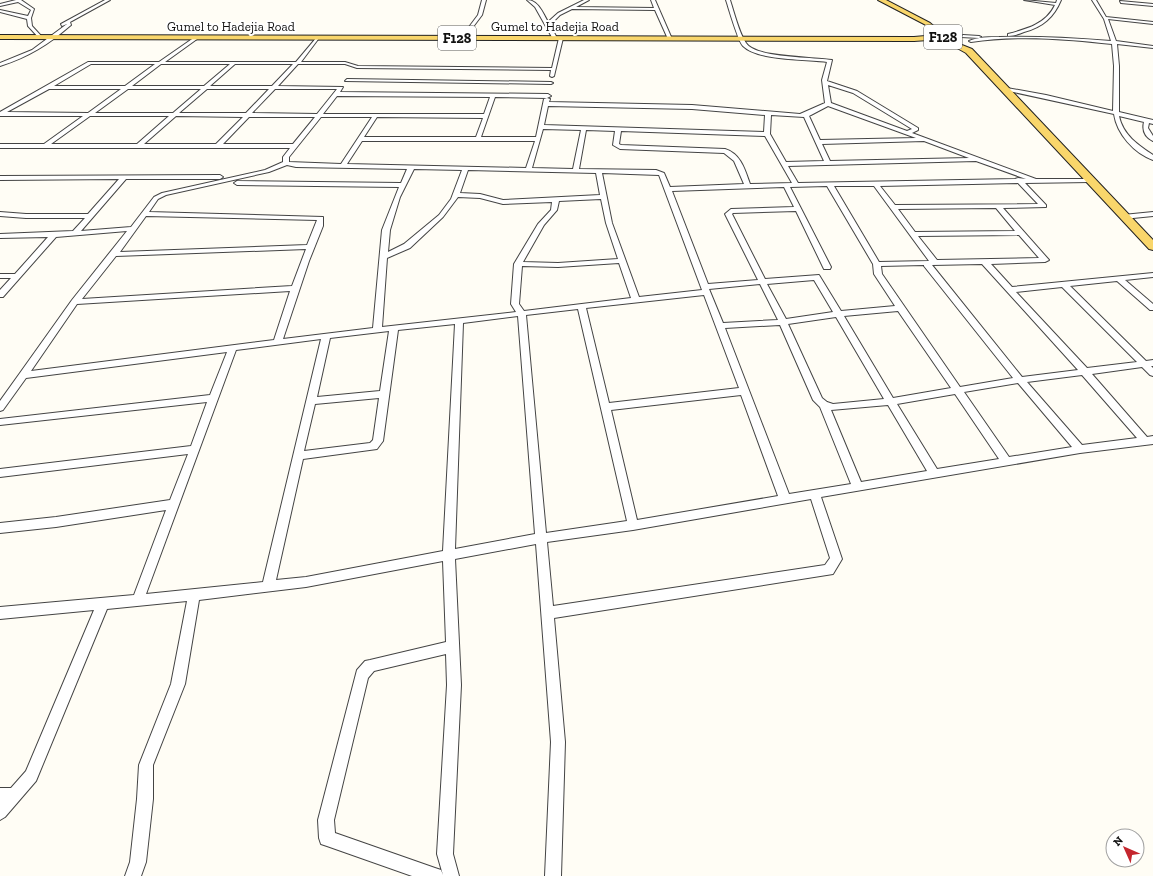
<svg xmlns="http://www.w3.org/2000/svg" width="1153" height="876" viewBox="0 0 1153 876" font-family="'Zilla Slab',serif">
<rect width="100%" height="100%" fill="#fffdf5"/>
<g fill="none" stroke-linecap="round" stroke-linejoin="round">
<defs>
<path id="minor" d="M 16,0 L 21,0 L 34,9 L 31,18 L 32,26 L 43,38 L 39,38 L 28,26 L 27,19 L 0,12 L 0,10 L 28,16 L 31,10 L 18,2 L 0,6 L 0,4 Z
M 105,0 L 110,0 L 70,22 L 71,25 C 49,44 29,57 0,66 L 0,63 L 32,50 L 67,24 L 62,26 L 61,24 Z
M 482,0 L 486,0 L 482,15 L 464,39 L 460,39 L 478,15 Z
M 527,0 C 538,0 543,13 548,22 L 558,13 L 584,0 L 589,0 L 576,7 L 654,8 L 651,0 L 655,0 L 672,39 L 670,40 L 668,39 L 655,10 L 572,9 L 560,15 L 550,25 L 557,38 L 553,39 L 535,7 Z
M 726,0 L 730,0 C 734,12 739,33 746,43 C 755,58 814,57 832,60 L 827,81 L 857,91 L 918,128 L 918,130 L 912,133 L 1036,179 L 1092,179 L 1092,181 L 1090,182 L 1025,183 L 1046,205 L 1046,207 L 1003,208 L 1049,260 L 1045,262 L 991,264 L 1012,287 L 1153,273 L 1153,277 L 1125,280 L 1153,304 L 1153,310 L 1150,310 L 1117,281 L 1070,286 L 1146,361 L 1153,360 L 1153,366 L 1151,366 L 1153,368 L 1153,376 L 1150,375 L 1142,367 L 1092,374 L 1147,437 L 1153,436 L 1153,444 L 1080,453 L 821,497 L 842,559 L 833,574 L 554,618 L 565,742 L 561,876 L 545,876 L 551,742 L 536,544 L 455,559 L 461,685 L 453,854 L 459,876 L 412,876 L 327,846 L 321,844 L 319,838 L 318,820 L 357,670 L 365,661 L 370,660 L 446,642 L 443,561 L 306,587 L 199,600 L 185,684 L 153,765 L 153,799 L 146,862 L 141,876 L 125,876 L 130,862 L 137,799 L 139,765 L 171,684 L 187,601 L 107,609 L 36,781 L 5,817 L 0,820 L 0,788 L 11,788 L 26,771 L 94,610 L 0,619 L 0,607 L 134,595 L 166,510 L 56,527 L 0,533 L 0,523 L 56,517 L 170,500 L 188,454 L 0,477 L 0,469 L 191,446 L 207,402 L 0,425 L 0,419 L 210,395 L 227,352 L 26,378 L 3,410 L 0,411 L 0,401 L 20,373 L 72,300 L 127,231 L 56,237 L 3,297 L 0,297 L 0,290 L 11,278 L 0,278 L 0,274 L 15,274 L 48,237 L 0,238 L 0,234 L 73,231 L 85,218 L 26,218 L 0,216 L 0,212 L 26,214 L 88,214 L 119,179 L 0,180 L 0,176 L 220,175 L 223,177 L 220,179 L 126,179 L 81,231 L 131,227 L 154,197 L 162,193 L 265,170 L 283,162 L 283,157 L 290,148 L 0,148 L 0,144 L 44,144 L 83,116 L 0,116 L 0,112 L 88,62 L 159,62 L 195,37 L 197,39 L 165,62 L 296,62 L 317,37 L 319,38 L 301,62 L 345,62 L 358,66 L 552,68 L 559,38 L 561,37 L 563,38 L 554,76 L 552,77 L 550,76 L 551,70 L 357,68 L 345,64 L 298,64 L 278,86 L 343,87 L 340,92 L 548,94 L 551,96 L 547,98 L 550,99 L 549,102 L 692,105 L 800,114 L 825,103 L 822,80 L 827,62 C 807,59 758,61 743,46 C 738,41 729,9 726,0 ZM 91,64 L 155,64 L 125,86 L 54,86 ZM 161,64 L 230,64 L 204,86 L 132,86 ZM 235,64 L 293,64 L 272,86 L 210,86 ZM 828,85 L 853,93 L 912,129 L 907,131 L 831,103 ZM 49,89 L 121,89 L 88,113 L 7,112 ZM 128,89 L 201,89 L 173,113 L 95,113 ZM 207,89 L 269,89 L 246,113 L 179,113 ZM 275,89 L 337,89 L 317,114 L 252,113 ZM 337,96 L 490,97 L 484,114 L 323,114 ZM 495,97 L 547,98 L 544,99 L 536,137 L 481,137 ZM 548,106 L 692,109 L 765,115 L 764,132 L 544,125 ZM 828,106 L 916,138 L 820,140 L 809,116 ZM 771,115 L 804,117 L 824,161 L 786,162 L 770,134 ZM 90,116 L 169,116 L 137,144 L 51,144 ZM 176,116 L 243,117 L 216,144 L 144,144 ZM 249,117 L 315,117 L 293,144 L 223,144 ZM 321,117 L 372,117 L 341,164 L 289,162 L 289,157 ZM 377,117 L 483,118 L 476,137 L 364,137 ZM 543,129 L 581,130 L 573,169 L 532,168 ZM 586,130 L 615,131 L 613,145 L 620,149 L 724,153 L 734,161 L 744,184 L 670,187 L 664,173 L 656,170 L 579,169 ZM 621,131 L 765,136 L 792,183 L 750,184 C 745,170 741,154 725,149 L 621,145 L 619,144 ZM 362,141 L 535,141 L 526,168 L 347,164 ZM 924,141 L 969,158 L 830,161 L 822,144 ZM 976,161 L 1026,179 L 1018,178 L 1015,179 L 798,183 L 788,166 ZM 287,165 L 296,167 L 407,169 L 401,183 L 237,181 L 234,183 L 237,185 L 399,187 L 382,230 L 373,328 L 283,339 L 309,261 L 323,226 L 323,217 L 149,212 L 158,199 L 166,195 L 269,172 ZM 414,169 L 462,170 L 451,199 L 439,215 L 404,244 L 388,252 L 390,230 L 400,197 ZM 468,170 L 596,173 L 600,195 L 503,200 L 480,194 L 460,193 ZM 602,173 L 659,175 L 702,290 L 639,297 L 612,223 ZM 1018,183 L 1038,204 L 895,205 L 880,186 ZM 827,186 L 873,264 L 874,274 L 895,306 L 841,311 L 819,275 L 765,279 L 732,214 L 733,213 L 796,211 L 823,267 L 824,269 L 830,269 L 831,267 L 790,187 ZM 834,186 L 874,186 L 929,261 L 879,262 ZM 784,187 L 794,207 L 731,209 L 725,214 L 758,280 L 708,284 L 672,191 ZM 458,197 L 480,198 L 503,204 L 552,202 L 551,210 L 538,224 L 514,264 L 511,304 L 516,312 L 382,327 L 387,258 L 410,248 L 443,217 ZM 601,199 L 606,223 L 618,259 L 558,263 L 523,262 L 544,225 L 557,210 L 559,201 ZM 996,208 L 1015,231 L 915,232 L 898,209 ZM 146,216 L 317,220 L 307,245 L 120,252 ZM 1019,235 L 1039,258 L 937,260 L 918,236 ZM 306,249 L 292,286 L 82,299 L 116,256 ZM 619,263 L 631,298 L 524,311 L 519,304 L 522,266 L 558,267 ZM 982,264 L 1078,370 L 1022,377 L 932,265 ZM 924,265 L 924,266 L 1013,378 L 960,387 L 882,274 L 881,266 ZM 814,280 L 833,312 L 786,319 L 767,284 ZM 760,284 L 778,320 L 723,323 L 709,289 ZM 1062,287 L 1137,362 L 1087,368 L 1016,292 ZM 290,291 L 274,340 L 31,371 L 77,304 ZM 704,295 L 739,388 L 609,403 L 586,308 ZM 578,309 L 627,521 L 546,533 L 526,315 ZM 898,311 L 951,388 L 893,398 L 844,316 ZM 518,316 L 535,534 L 455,549 L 463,323 ZM 836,317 L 884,399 L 833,404 L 827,402 L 822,398 L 788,324 ZM 455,324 L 443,551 L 306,577 L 276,580 L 303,459 L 377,449 L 383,441 L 398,330 ZM 780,325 L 813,400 L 820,407 L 851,484 L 789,494 L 725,328 ZM 389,331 L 380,391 L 317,397 L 330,338 ZM 321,339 L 263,582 L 146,594 L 236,350 ZM 1082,375 L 1137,438 L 1082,445 L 1027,382 ZM 1018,383 L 1072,447 L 1009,457 L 964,392 ZM 955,394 L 999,459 L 937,469 L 897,404 ZM 741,395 L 778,496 L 637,520 L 611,410 ZM 379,398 L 373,440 L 370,443 L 304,451 L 315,404 ZM 888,405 L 927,471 L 861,482 L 831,410 ZM 811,499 L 830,558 L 825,565 L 553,606 L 547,542 L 633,530 ZM 446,654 L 447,685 L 437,854 L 443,875 L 441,870 L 435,868 L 335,833 L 334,820 L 368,678 L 374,671 Z
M 1024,0 L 1056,3 L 1057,0 L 1061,0 C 1054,17 1043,27 1024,32 C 1019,34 1014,36 1008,36 L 1008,34 C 1027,29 1046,24 1055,5 Z
M 1092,0 L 1096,0 L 1106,17 L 1153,22 L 1153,24 L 1108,19 L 1116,41 L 1153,46 L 1153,48 L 1117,44 L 1119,66 L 1119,112 L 1153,120 L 1153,124 L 1149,123 L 1148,128 L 1153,136 L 1153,141 C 1145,137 1142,130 1144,122 L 1119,116 C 1123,135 1138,145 1153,155 L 1153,160 C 1134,153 1117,134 1114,114 L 1004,90 L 1007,88 L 1046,95 L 1113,111 L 1114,66 L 1112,44 C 1066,39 1017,35 971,42 L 969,41 C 977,37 990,37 999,37 C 1037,36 1074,38 1111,41 L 1104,19 Z
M 1120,1 L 1153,4 L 1153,6 L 1121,3 Z
M 963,35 L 979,36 L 981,37 L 979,38 L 961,37 Z
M 347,79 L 551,82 L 553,83 L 551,84 L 345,81 Z
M 1153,212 L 1153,216 L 1123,219 L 1120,217 L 1123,215 Z"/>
<path id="primary" d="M 878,0 L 886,0 L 930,23 L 946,37 L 943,39 L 914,41 L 0,39 L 0,35 L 914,37 L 937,35 L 926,25 Z
M 952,41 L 972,49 L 1153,240 L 1153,250 L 1149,249 L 966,53 L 950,44 L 948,43 Z"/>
</defs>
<use href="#minor" stroke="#444" stroke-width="2"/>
<use href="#primary" stroke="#222" stroke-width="2"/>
<use href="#minor" fill="#fff" fill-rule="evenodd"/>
<use href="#primary" fill="#f9d66b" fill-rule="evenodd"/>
</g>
<g text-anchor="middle" stroke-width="4" stroke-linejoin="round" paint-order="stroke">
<g font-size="13" fill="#111" stroke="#fff">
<text x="231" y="31">Gumel to Hadejia Road</text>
<text x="555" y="31">Gumel to Hadejia Road</text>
</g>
<g fill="#fff" stroke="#585858" stroke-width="1">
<rect x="924" y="25" width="38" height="24" rx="3"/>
<rect x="438" y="26" width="38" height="24" rx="3"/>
</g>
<g font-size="14" font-weight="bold" fill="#111">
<text x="943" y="42">F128</text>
<text x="457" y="43">F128</text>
</g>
</g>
<g transform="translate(1125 848) rotate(315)"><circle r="19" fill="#ffffff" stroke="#a0a0a0"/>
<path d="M0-3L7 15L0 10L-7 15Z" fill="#c4262e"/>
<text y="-6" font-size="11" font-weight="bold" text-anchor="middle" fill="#111111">N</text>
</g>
</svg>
